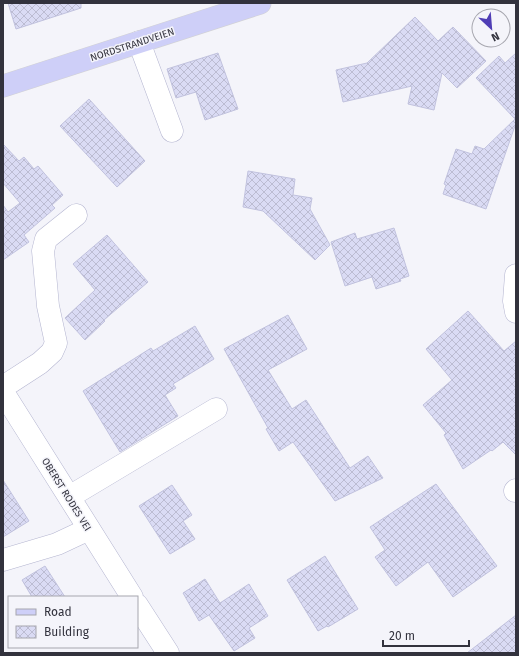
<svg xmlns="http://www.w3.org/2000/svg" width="519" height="656" viewBox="0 0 519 656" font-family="'Fira Sans',sans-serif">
<defs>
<pattern id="building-cross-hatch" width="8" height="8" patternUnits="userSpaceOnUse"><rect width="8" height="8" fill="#dadbf4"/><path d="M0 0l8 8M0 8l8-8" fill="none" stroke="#bcbcd2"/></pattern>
</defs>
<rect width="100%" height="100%" fill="#f4f4fa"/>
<path fill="url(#building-cross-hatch)" stroke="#c1c2de" d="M 8,3 L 81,3 L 81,8 L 16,29 Z
M 415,17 L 438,41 L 453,27 L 486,61 L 457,88 L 442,73 L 434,110 L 408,104 L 412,86 L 343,102 L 336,70 L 367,63 Z
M 218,53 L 238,109 L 205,120 L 196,92 L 176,98 L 167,69 Z
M 516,53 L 516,123 L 486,209 L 443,194 L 446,185 L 444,184 L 456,149 L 472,154 L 475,146 L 484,149 L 515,119 L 476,78 L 499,56 L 505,63 Z
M 89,99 L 145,161 L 117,187 L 60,126 Z
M 3,144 L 19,161 L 24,157 L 34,169 L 38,166 L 63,195 L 52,205 L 55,208 L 24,235 L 29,242 L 3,260 L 3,205 L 8,212 L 20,203 L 3,183 Z
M 248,171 L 295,179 L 293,195 L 312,198 L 310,209 L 330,245 L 315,260 L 263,211 L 243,207 Z
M 394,228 L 409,276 L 400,279 L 401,281 L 376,289 L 372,277 L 345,286 L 331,242 L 355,233 L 357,239 Z
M 107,235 L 148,282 L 104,320 L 105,321 L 85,340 L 65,318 L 95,290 L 73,264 Z
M 468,311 L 504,351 L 516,341 L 516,455 L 503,442 L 492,451 L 491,450 L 463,469 L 444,435 L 446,433 L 423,405 L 452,380 L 426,349 Z
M 288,315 L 307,349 L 268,370 L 292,409 L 306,400 L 350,468 L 368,456 L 383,478 L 335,501 L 293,442 L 279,451 L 266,429 L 268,428 L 224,349 Z
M 195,326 L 214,359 L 173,384 L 176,388 L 165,395 L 178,416 L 120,452 L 83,391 L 151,348 L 153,351 Z
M 3,480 L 29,521 L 3,537 Z
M 436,484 L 497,566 L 453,597 L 428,562 L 396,586 L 375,557 L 385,550 L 370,527 Z
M 172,485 L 192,515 L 183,521 L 195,539 L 170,554 L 139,506 Z
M 325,556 L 358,609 L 328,627 L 327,626 L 318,631 L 287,580 Z
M 45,566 L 65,597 L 32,597 L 22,580 Z
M 205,579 L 220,603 L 249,584 L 268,616 L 249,628 L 255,638 L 234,651 L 209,615 L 199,621 L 183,593 Z
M 516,615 L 516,653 L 467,653 Z"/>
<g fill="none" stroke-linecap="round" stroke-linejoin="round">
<defs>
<path id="minor" d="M 139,42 L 172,131
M 516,275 L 514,301 L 516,312
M 3,387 L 40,363 L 52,352 L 56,343 L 48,306 L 43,251 L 46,239 L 76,215
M 3,392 L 132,597
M 515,491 L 516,490
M 69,497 L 216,409
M 3,560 L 57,544 L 89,529
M 137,605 L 168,653"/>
<path id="major" d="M 3,86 L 260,3"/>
</defs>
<use href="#minor" stroke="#b4b5d0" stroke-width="23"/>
<use href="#major" stroke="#d2d2d4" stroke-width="23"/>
<use href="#minor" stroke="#fff" stroke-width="22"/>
<use href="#major" stroke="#cecff8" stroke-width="22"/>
</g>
<g text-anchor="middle" stroke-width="3" stroke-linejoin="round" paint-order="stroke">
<g font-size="10" fill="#32323d" stroke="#f4f4fa">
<text transform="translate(132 44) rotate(-18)" y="4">NORDSTRANDVEIEN</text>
<text transform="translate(67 494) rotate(58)" y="4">OBERST RODES VEI</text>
</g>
</g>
<rect width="519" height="656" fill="none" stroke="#32323d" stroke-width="8"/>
<rect x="8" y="596" width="130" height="52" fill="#f4f4fa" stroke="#a6a6ae"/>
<rect x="16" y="609" width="20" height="6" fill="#cecff8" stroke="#a6a6ae"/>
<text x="44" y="616" font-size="12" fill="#32323d">Road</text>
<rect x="16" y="626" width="20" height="12" fill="url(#building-cross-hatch)" stroke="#a6a6ae"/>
<text x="44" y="636" font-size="12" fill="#32323d">Building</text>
<g transform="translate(491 28) rotate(154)"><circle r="19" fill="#f4f4fa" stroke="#a6a6ae"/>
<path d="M0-3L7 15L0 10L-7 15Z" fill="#4f3db5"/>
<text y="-6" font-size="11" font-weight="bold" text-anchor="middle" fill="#32323d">N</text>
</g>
<path d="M383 640v6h86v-6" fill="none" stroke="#32323d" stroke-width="2"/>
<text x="389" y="640" font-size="12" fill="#32323d" stroke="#f4f4fa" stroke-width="3" paint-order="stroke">20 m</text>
</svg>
